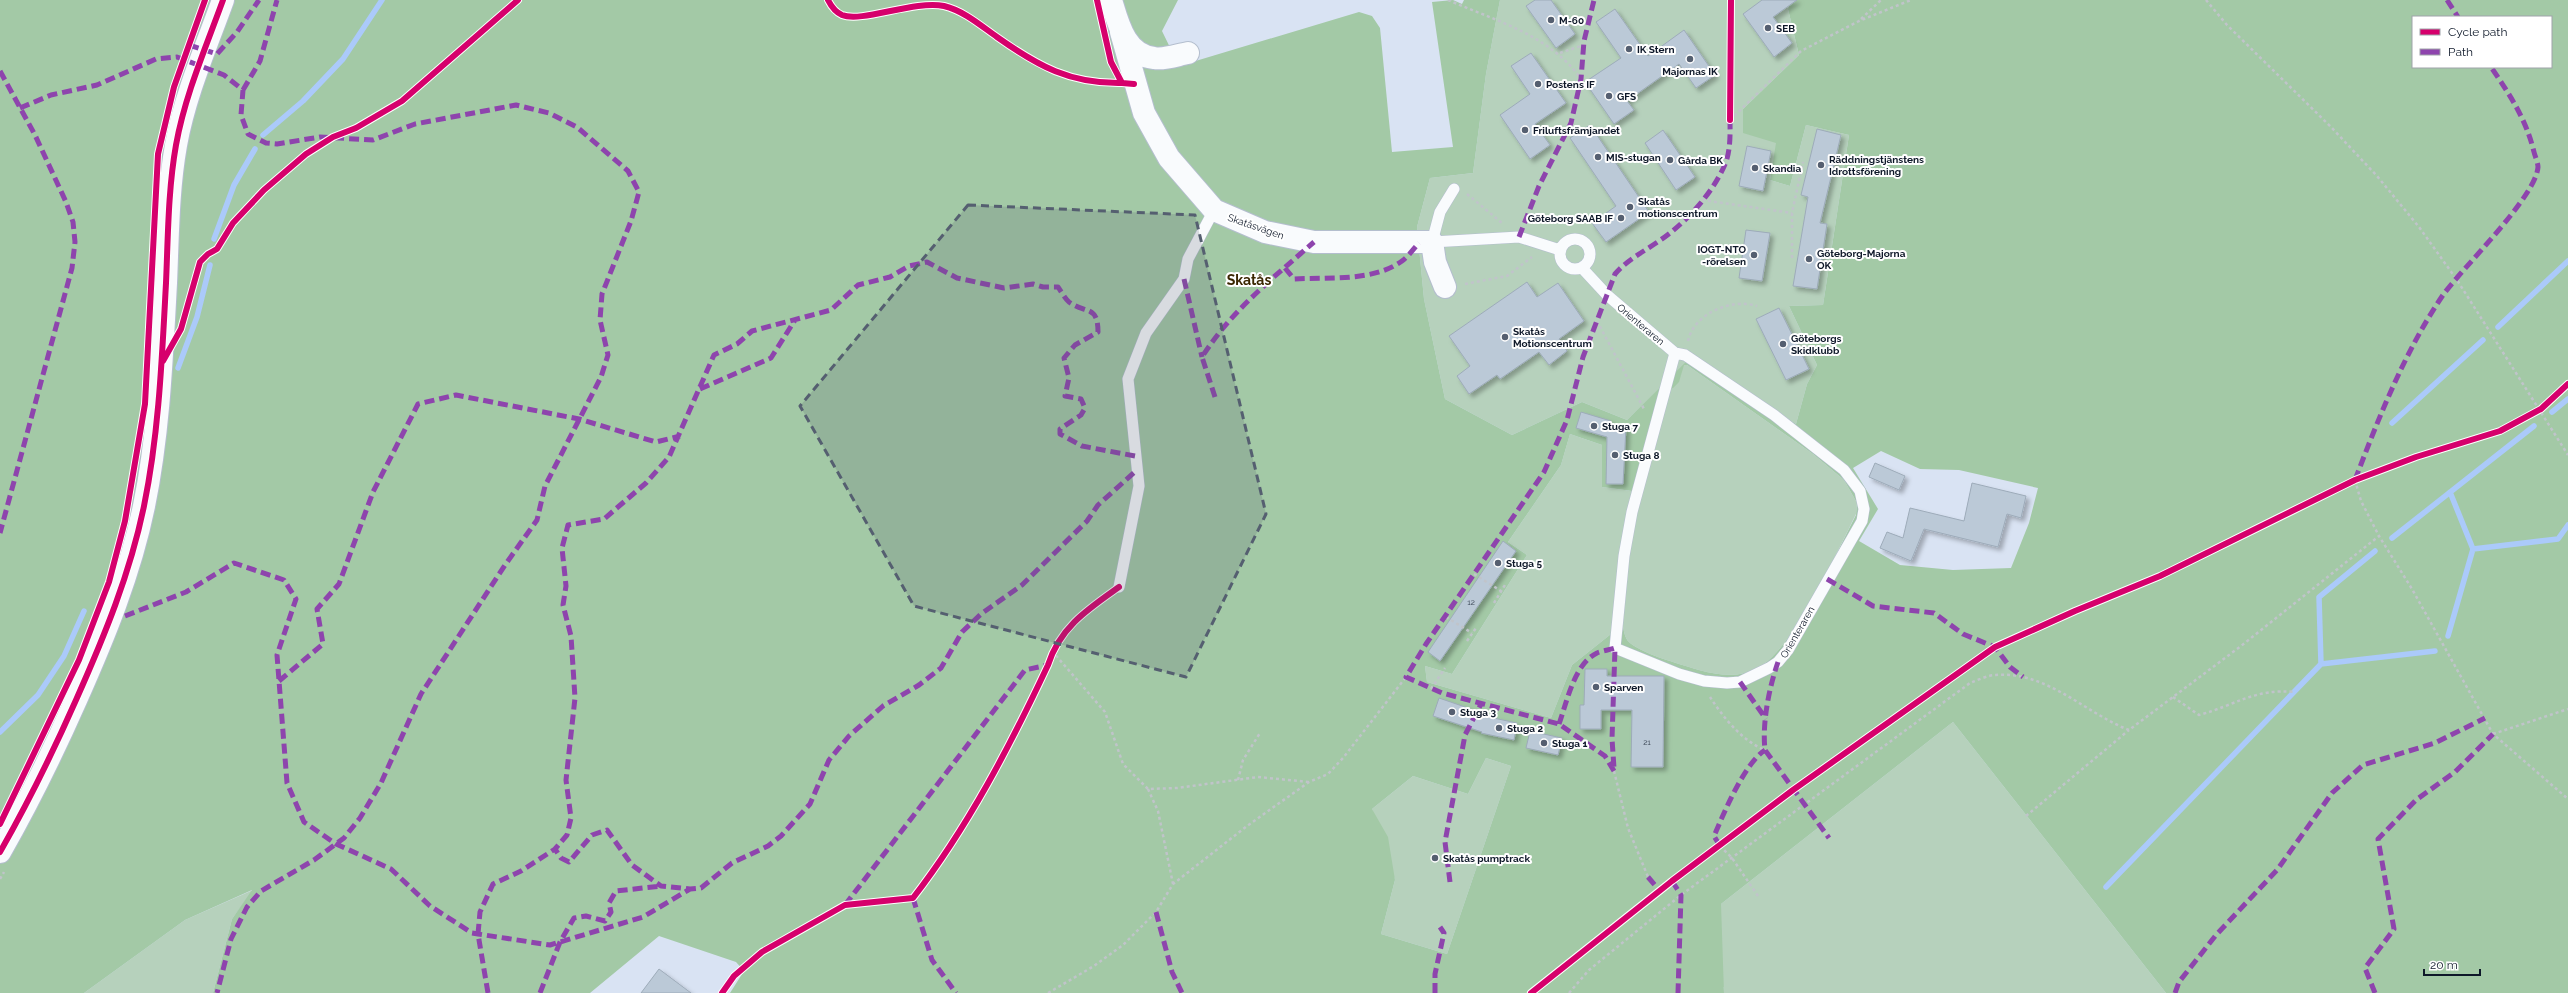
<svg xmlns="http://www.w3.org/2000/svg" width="2568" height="993" viewBox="0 0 2568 993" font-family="Raleway,sans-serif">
<defs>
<filter id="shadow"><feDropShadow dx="3.5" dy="3.5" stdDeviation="2" flood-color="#0004"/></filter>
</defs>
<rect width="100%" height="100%" fill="#d9e3f3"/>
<path fill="#b6d1bc" d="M 1500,0 L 1792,0 L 1788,9 L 1799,55 L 1743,109 L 1777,143 L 1770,180 L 1790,186 L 1806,125 L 1849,135 L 1823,305 L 1789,306 L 1817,365 L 1807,384 L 1796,424 L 1693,355 L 1684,365 L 1687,365 L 1813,454 L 1844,480 L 1857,503 L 1856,514 C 1836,554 1798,638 1764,664 C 1759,669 1751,671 1745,673 C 1721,679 1696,669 1673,662 C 1663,659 1637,650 1629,642 C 1625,638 1624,632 1623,626 L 1632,527 L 1669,389 L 1681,375 L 1680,369 L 1627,420 L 1582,402 L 1512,435 L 1445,399 L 1424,299 L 1417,227 L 1430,178 L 1473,173 L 1486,74 Z
M 1570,434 L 1602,445 L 1602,487 L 1632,491 L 1622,541 L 1611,634 L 1572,665 L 1551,718 L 1427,682 L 1425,666 L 1452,674 L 1527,555 L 1508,542 L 1561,465 Z
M 1953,722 L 2166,993 L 1724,993 L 1724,987 L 1682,993 L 1721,904 Z
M 1486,758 L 1511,766 L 1447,954 L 1381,934 L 1395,880 L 1372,809 L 1413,776 L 1468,794 Z
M 253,890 L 232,919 L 213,993 L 84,993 L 185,920 Z"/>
<path fill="#a3c9a6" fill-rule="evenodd" d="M 0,0 L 1178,0 L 1162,31 L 1179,66 L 1359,12 L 1372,16 L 1380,28 L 1392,152 L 1453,147 L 1432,2 L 1453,0 L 1462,4 L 1464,0 L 1500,0 L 1486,74 L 1473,173 L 1430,178 L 1417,227 L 1424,299 L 1445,399 L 1512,435 L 1582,402 L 1627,420 L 1693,355 L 1796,424 L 1807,384 L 1817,365 L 1789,306 L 1823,305 L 1849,135 L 1806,125 L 1790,186 L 1770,180 L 1776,143 L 1743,133 L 1743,109 L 1799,55 L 1788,9 L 1792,0 L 2568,0 L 2568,993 L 2166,993 L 1953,722 L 1721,904 L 1724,993 L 730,993 L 744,971 L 736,962 L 659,936 L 590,993 L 213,993 L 232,919 L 252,890 L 185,920 L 84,993 L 0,993 ZM 2413,17 L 2551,17 L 2551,67 L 2413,67 ZM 1684,365 L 1687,365 L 1813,454 L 1844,480 L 1857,503 L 1856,515 C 1836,554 1798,638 1764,664 C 1759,669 1751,671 1745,673 C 1721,679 1696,669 1673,662 C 1663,659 1637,650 1629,642 C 1625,638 1624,632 1623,626 L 1632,527 L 1669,389 L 1673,388 L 1679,382 ZM 1570,434 L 1602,445 L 1602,487 L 1632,491 L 1622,541 L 1611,634 L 1572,665 L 1551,718 L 1427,682 L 1425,666 L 1452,674 L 1527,555 L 1508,542 L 1561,465 ZM 1881,451 L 1920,469 L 1959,470 L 2038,488 L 2029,523 L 2011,568 L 1953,570 L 1900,565 L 1859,541 L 1878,509 L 1853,468 ZM 1486,758 L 1511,766 L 1447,954 L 1381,934 L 1395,880 L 1388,837 L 1372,809 L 1413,776 L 1468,794 Z"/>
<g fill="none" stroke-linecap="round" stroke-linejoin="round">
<path stroke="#abcafa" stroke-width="5.5" d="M 263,135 L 303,101 L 343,59 L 382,0
M 214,239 L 234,185 L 255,149
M 2498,327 L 2568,261
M 178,368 L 197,317 L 210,265
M 2552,412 L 2568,399
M 2392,423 L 2483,340
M 2392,538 L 2534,426
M 2473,549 L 2558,539 L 2568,525
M 2448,636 L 2473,549 L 2450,492
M 2321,664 L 2319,597 L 2375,551
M 0,732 L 38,695 L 64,656 L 84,611
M 2106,887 L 2321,664 L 2435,651"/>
</g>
<path fill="#bbc9d7" stroke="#9dabb9" filter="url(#shadow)" d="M 1535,0 L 1551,0 L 1575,34 L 1556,48 L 1526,6 Z
M 1762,0 L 1797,0 L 1773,17 L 1792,43 L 1774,57 L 1743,14 Z
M 1615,9 L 1648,56 L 1684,30 L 1715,75 L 1696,88 L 1679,64 L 1627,101 L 1634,110 L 1614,124 L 1585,82 L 1621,58 L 1596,22 Z
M 1531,53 L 1566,103 L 1535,124 L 1550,145 L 1530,159 L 1500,115 L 1530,94 L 1511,66 Z
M 1590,125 L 1649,212 L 1606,242 L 1592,223 L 1616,206 L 1570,138 Z
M 1817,129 L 1841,135 L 1820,223 L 1827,224 L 1817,289 L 1793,286 L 1808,197 L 1801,195 Z
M 1663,130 L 1695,177 L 1676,190 L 1645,143 Z
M 1747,146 L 1771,151 L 1763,191 L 1739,186 Z
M 1746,230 L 1770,233 L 1762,281 L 1739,278 Z
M 1527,282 L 1537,297 L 1558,283 L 1584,321 L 1559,339 L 1567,351 L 1549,365 L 1539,352 L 1500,379 L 1497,375 L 1469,394 L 1457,376 L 1470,366 L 1449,336 Z
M 1779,308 L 1809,369 L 1786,380 L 1756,319 Z
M 1581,412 L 1611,421 L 1611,424 L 1626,427 L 1623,484 L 1606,484 L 1607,437 L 1576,428 Z
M 1875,463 L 1905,476 L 1899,490 L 1869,477 Z
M 1972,483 L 2026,496 L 2021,518 L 2007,514 L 1998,547 L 1924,529 L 1911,561 L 1880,548 L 1887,532 L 1903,538 L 1910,508 L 1964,521 Z
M 1503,541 L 1516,551 L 1440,661 L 1428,652 Z
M 1585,669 L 1607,669 L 1607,676 L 1664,676 L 1663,767 L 1631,767 L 1632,710 L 1601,710 L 1601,729 L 1580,729 L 1580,705 L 1584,705 Z
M 1439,698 L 1471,709 L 1470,713 L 1517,723 L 1514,740 L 1481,733 L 1482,732 L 1433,716 Z
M 1530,731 L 1562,738 L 1558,755 L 1526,748 Z
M 659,969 L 691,993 L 641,993 Z"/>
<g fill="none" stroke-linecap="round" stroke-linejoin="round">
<defs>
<path id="lane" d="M 1454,189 L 1440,212 L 1432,242 L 1519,237 L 1560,250
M1560 254a15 15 0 1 1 30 0a15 15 0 1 1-30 0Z
M 1582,268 L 1607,295 L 1675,353 L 1685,355 L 1774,415 L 1844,470 L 1860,491 L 1864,509 L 1862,521 L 1788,650 L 1778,662 L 1769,668 L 1740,682 L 1727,683 L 1704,681 L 1679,674 L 1615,648 L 1624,556 L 1632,512 L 1675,353
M 1119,587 L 1139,486 L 1128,379 L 1146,333 L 1184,279 L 1188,259 L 1214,210"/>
<path id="street" d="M 1111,0 C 1118,23 1125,55 1154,58 C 1165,60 1177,55 1188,53
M 1121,32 L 1144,113 L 1169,158 L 1214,210 L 1265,232 L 1314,242 L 1432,242 L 1435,262 L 1445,287
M 0,852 C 28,803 53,752 76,700 C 104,637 130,574 144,506 C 159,433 162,357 166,283 C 168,237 168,190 176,145 C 185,95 206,47 223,0"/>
</defs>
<use href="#lane" stroke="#b4bece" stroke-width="12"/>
<use href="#street" stroke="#b4bece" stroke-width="24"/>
<path stroke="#c0c4ca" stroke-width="2.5" stroke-dasharray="3 3" stroke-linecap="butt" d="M 1448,0 C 1496,21 1550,35 1581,79
M 2206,0 L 2227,25 L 2331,127 L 2377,176 L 2419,227 L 2457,280 L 2568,455
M 1861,19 L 1881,0
M 1560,53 L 1584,45
M 1730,120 L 1801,51 L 1859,21 L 1911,0
M 1467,194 L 1502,223
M 1702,200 L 1792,213
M 1792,258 L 1792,213 L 1803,162
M 1465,284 L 1507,276 L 1532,257
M 1597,321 L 1644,409
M 1688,341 C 1694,313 1732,298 1757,306
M 2355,480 L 2361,501 L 2379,536
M 1474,574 L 1501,591
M 1494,603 L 1505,585
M 1446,617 L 1472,633
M 1467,641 L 1476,628
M 1052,651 L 1105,712 L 1123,764 L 1148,789 L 1177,788 L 1258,777 L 1309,782
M 1431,689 L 1445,668
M 1710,697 C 1723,717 1742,741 1765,750
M 2173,697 L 2199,715 C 2236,705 2255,688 2295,692
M 2493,734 L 2568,709
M 1614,771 L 1628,828 L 1648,877
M 1238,780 L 1243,760 L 1260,733
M 1148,789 L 1158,811 L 1173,884
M 2026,816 L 2129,730
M 1720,846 L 1732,858 L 1758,896
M 0,879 L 4,872
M 1048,993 L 1094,966 L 1123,945 L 1156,912 L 1173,884 L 1247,826 L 1309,782 L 1328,774 L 1343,758 L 1406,677
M 1569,993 L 1589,970 L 1681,895 L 1970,683 C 1978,680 1988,675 1996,675 C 2047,671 2085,713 2129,730 L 2241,646 L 2379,536 L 2412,589 L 2493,734 L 2568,799"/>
<use href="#lane" stroke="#f9fbfd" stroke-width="11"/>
<use href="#street" stroke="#f9fbfd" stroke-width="22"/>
<path stroke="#8e44ad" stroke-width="5" stroke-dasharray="10 5" stroke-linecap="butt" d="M 2447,0 L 2458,17
M 189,45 L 217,54 L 237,32 L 259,0
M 0,71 L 35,135 L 66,202 L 73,222 L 75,242 L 72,268 L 0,533
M 243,90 L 260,61 L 277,0
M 20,108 L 51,95 L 97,85 L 156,59 L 177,57 L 224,75 L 243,90 L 241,115 L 248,134 L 266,143 L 277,144 L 320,137 L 373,140 L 415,124 L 516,105 L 549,113 L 577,127 L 628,171 L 639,192 L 631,221 L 602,294 L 600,320 L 608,355 L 601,377 L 545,486 L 537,520 L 505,565 L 421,694 L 381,783 L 360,818 L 344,838 L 314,860 L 261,891 L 247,907 L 231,939 L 217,993
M 1519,237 L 1539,186 L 1571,123 L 1581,79 L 1584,41 L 1594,0
M 1285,268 L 1294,279 C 1328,277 1373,282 1402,261 C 1409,256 1414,248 1419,243
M 1184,279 L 1202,357
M 700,389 L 771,358 L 795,320
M 1215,397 L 1202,357 C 1231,311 1273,278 1314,242
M 1135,456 L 1082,446 L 1060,434 L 1060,429 L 1081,415 L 1085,408 L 1081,399 L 1065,396 L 1069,378 L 1064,358 L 1075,345 L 1098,332 C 1098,305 1086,314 1069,302 C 1065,299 1061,291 1058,287 L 1043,287 L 1033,284 L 1004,288 L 957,278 L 927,262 L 909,266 L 890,277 L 858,285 L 831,310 L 752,331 L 737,344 L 714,355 L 669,457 L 646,483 L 604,519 L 568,525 L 562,548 L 566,586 L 563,605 L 571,636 L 575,698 L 566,780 L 571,818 L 567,835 L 555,849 L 561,858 L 569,862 L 592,835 L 607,830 L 632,865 L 661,886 L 690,889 L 701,888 L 732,863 L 768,846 L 781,836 L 810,804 L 829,760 L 849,736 L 883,706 L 919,685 L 941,668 L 962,632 L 981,614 L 1022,585 L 1087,521 L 1098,505 L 1137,470
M 2355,480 C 2379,417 2405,351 2443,295 C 2463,267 2536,197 2538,167 C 2538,163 2535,156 2534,152 C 2526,119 2510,95 2491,67
M 1827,579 L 1873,606 L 1934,613 L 1963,634 L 1995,647 L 2010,667 L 2023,677
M 125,616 L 186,592 L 234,563 L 284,580 L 296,599 L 277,655 L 287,783 L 304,822 L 336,844 L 391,869 L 430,906 L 472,933 L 478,934 L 550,945 L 643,917 L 690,889
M 1778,662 C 1769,688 1762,723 1765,750 L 1829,838
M 279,681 L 323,644 L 317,609 L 339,584 L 373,492 L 418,404 L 456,395 L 579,419 L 656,442 L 680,436
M 1740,682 L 1766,719
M 1559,724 C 1567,702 1574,664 1597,653 C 1602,651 1609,650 1615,648 L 1612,739 L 1614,768
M 1614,771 L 1605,756 L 1559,724 L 1442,693 L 1406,677 L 1426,644 L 1544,472 L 1567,420 L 1583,357 L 1615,274 C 1627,260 1643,252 1659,241 C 1686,223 1714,192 1726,162 C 1731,147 1730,131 1730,116
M 1720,846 L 1714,836 C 1724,813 1744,764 1765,750
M 1648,877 L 1660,891
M 1672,881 L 1681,895 L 1678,993
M 1450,882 L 1445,842 L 1465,735 L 1481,704
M 913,898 L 932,960 L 956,993
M 845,905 L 1025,670 L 1048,665
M 1156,912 L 1172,972 L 1182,993
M 488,993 L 478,934 L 480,912 L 493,884 L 521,871 L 555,849
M 540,993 L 560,942 L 574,918 L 586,916 L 605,921 L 611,912 L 609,903 L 616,891 L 661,886
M 1435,993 L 1435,974 L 1444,933 L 1440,927
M 2175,993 L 2179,982 L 2216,935 L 2277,870 L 2332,793 L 2363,765 L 2435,743 L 2485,718
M 2375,993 L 2365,968 L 2394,929 L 2378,839 L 2416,800 L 2455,772 L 2493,734"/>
<defs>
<path id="cycleway" d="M 828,0 C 831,6 835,12 842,15 C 862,23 914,0 944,6 C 964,11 980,25 997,37 C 1038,66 1070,84 1122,83
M 1097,0 L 1111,62 L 1122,83 L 1134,84
M 1730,120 L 1731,0
M 163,361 L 181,329 L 200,262 L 208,254 L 217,249 L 233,223 L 264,190 L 306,154 L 333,137 L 356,128 L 402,101 L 518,0
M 0,824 L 79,660 L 109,582 L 125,521 L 145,404 L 158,154 L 174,87 L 205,0
M 0,852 C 28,803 53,752 76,700 C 104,637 130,574 144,506 C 159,433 162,357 166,283 C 168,237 168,190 176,145 C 185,95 206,47 223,0
M 722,993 L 734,976 L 762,952 L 845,905 L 913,898 C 968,827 1010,746 1048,665 C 1060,627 1088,609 1119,587
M 1531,993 L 1672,881 L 1793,790 L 1995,647 L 2075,611 L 2160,576 L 2355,480 L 2416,457 L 2500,431 L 2541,409 L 2568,384"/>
</defs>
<use href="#cycleway" stroke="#fff" stroke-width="8"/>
<use href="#cycleway" stroke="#d6006c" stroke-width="6"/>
</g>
<path fill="#555f70" fill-opacity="0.2" stroke="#555f70" stroke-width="3" stroke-dasharray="8 5" stroke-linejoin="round" d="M 968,205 L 1195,215 L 1266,514 L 1186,677 L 914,606 L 800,406 Z"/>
<g fill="#555f70" stroke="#fff" stroke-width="1.5">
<circle cx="1551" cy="20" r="4"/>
<circle cx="1768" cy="28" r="4"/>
<circle cx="1629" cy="49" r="4"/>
<circle cx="1690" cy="59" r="4"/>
<circle cx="1538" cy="84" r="4"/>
<circle cx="1609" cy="96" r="4"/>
<circle cx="1525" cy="130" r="4"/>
<circle cx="1598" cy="157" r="4"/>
<circle cx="1670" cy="160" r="4"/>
<circle cx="1821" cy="165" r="4"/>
<circle cx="1755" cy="168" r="4"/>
<circle cx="1630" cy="207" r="4"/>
<circle cx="1621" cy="218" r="4"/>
<circle cx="1754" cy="255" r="4"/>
<circle cx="1809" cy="259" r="4"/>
<circle cx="1505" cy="337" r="4"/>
<circle cx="1783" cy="344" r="4"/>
<circle cx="1594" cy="426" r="4"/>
<circle cx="1615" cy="455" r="4"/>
<circle cx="1498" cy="563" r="4"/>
<circle cx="1596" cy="687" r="4"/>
<circle cx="1452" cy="712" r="4"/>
<circle cx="1499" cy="728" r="4"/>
<circle cx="1544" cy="743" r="4"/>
<circle cx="1435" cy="858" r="4"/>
</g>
<g text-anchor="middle" stroke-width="4" stroke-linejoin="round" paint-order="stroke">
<g font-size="8" fill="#394454">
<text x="1471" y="605">12</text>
<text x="1647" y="745">21</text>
</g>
<g font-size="10" font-weight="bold" fill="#0e1829" stroke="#fff" text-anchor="start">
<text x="1559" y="24">M-60</text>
<text x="1776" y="32">SEB</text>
<text x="1637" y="53">IK Stern</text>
<text x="1690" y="75" text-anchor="middle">Majornas IK</text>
<text x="1546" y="88">Postens IF</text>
<text x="1617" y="100">GFS</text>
<text x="1533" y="134">Friluftsfrämjandet</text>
<text x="1606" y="161">MIS-stugan</text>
<text x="1829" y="163">Räddningstjänstens<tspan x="1829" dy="12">Idrottsförening</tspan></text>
<text x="1678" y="164">Gårda BK</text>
<text x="1763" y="172">Skandia</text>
<text x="1638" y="205">Skatås<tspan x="1638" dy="12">motionscentrum</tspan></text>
<text x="1613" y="222" text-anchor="end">Göteborg SAAB IF</text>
<text x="1746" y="253" text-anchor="end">IOGT-NTO<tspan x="1746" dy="12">-rörelsen</tspan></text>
<text x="1817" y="257">Göteborg-Majorna<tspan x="1817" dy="12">OK</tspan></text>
<text x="1513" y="335">Skatås<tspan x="1513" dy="12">Motionscentrum</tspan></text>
<text x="1791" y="342">Göteborgs<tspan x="1791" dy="12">Skidklubb</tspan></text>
<text x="1602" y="430">Stuga 7</text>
<text x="1623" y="459">Stuga 8</text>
<text x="1506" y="567">Stuga 5</text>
<text x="1604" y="691">Sparven</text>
<text x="1460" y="716">Stuga 3</text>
<text x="1507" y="732">Stuga 2</text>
<text x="1552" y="747">Stuga 1</text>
<text x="1443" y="862">Skatås pumptrack</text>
</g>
<g font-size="10" fill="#0e1829" stroke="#fff">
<text transform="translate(1256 226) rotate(19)" y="4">Skatåsvägen</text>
<text transform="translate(1641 324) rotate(40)" y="4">Orienteraren</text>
<text transform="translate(1797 632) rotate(-60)" y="4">Orienteraren</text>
</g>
<g font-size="14" font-weight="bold" fill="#3a2600" stroke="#fff">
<text x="1249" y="285">Skatås</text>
</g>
</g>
<rect x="2412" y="16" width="140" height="52" fill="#ffffff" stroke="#9fa3a9"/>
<rect x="2420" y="29" width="20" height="6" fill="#d6006c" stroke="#9fa3a9"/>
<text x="2448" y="36" font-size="12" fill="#0e1829">Cycle path</text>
<rect x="2420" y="49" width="20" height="6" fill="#8e44ad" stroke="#9fa3a9"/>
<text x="2448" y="56" font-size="12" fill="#0e1829">Path</text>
<path d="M2424 969v6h56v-6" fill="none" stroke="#0e1829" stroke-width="2"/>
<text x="2430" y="969" font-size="12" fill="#0e1829" stroke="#ffffff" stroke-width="3" paint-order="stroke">20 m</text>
</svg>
